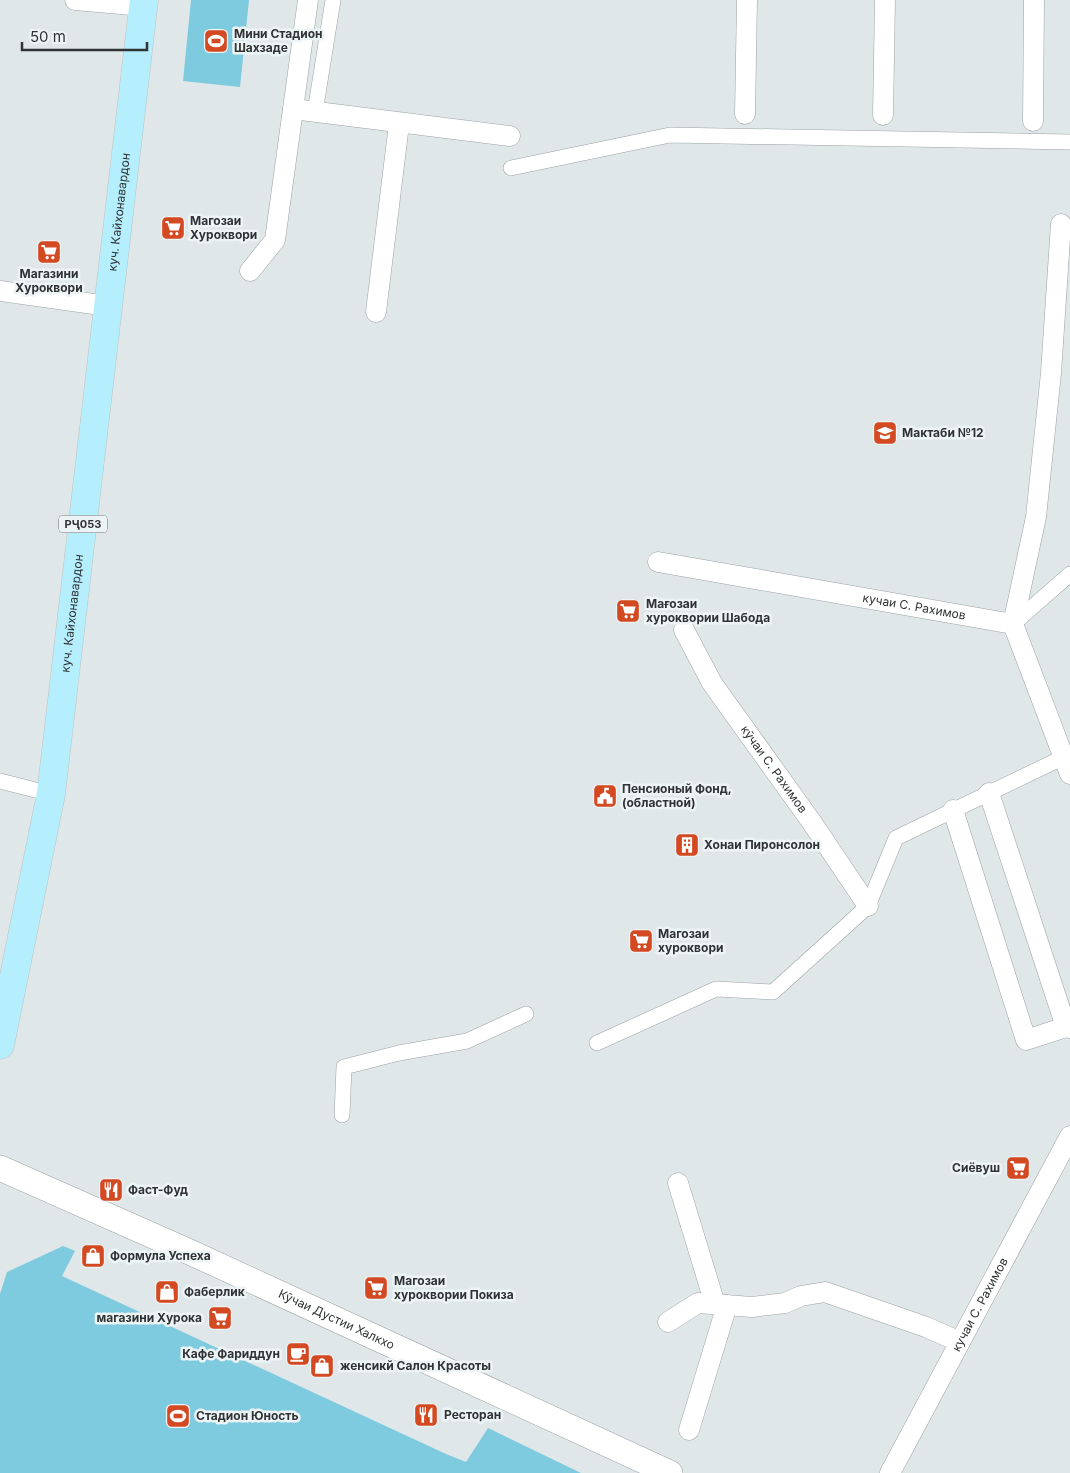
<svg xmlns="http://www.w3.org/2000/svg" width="1070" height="1473" viewBox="0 0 1070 1473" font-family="Inter,sans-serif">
<rect width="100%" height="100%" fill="#e0e7e9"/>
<path fill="#7ecade" d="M 191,0 L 249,0 L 240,87 L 183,81 Z
M 63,1246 L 75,1251 L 62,1276 L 446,1454 L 466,1462 L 488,1428 L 581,1473 L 0,1473 L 0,1294 L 7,1272 Z"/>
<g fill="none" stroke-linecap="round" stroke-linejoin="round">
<defs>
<path id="pedestrian" d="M 315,112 L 333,0
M 511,168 L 670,135 L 1070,142
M 1013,624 L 1070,574
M 0,781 L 51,794
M 597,1043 L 716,989 L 773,992 L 868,906 L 896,838 L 1064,757
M 342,1115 L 344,1067 L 399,1053 L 467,1041 L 526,1014"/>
<g id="minor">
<path d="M 75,0 L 144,6"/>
<path d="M 293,109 L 510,136"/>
<path d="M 745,114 L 747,0"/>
<path d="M 883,115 L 885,0"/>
<path d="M 1033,121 L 1034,0"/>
<path d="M 250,271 L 275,240 L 308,0"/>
<path d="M 0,291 L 108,306"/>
<path d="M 376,312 L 399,124"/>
<path id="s1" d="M 658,562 L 1013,624 L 1070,774"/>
<path d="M 1013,624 L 1036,517 L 1051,373 L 1061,224"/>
<path id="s2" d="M 684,630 L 712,683 L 813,824 L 868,906"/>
<path d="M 989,793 L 1066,1027 L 1070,1028"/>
<path d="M 953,810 L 1026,1040 L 1066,1027"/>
<path d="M 678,1183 L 715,1304"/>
<path d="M 668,1322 L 698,1303 L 752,1307 L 785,1303 L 801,1296 L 825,1292 L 926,1327 L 960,1342"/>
<path d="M 689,1430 L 727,1305"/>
<path id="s3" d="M 890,1473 L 1070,1136"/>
</g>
<g id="tertiary">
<path id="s4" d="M 0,1168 L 194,1254 L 670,1473"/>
</g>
<g id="primary">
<path id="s5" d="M 0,1045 L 51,794 L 144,0"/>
</g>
</defs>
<use href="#pedestrian" stroke="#9ba2a4" stroke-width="16"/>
<use href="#minor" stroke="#9ba2a4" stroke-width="21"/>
<use href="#tertiary" stroke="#9ba2a4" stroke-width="26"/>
<use href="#primary" stroke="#c1c2c2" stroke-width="29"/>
<use href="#pedestrian" stroke="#fff" stroke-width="15"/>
<use href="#minor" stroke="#fff" stroke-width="20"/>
<use href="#tertiary" stroke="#fff" stroke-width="25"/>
<use href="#primary" stroke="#b5eefd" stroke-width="28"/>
</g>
<defs>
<symbol id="stadium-square" viewBox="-11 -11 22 22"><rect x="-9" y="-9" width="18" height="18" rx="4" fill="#d34a22" stroke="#edf4f6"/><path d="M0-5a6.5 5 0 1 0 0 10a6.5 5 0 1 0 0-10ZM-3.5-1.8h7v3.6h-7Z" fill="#fff"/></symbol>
<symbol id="supermarket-square" viewBox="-11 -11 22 22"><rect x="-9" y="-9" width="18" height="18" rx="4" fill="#d34a22" stroke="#edf4f6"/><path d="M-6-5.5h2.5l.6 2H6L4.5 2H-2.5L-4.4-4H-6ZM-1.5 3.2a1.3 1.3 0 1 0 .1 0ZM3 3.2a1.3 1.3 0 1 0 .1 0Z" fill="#fff"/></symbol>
<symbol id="school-square" viewBox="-11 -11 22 22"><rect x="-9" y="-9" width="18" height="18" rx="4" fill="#d34a22" stroke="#edf4f6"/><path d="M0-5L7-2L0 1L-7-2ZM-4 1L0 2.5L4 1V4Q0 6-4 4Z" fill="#fff"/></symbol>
<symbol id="civic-square" viewBox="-11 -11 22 22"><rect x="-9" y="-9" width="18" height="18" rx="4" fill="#d34a22" stroke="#edf4f6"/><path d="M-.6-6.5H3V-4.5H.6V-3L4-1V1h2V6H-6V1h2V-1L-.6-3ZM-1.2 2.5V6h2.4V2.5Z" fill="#fff"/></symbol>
<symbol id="building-square" viewBox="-11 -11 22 22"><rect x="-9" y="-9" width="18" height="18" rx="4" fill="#d34a22" stroke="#edf4f6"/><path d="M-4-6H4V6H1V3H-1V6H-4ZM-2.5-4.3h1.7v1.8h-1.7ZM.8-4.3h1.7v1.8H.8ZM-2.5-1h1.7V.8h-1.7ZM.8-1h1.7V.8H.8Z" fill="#fff"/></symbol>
<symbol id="restaurant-square" viewBox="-11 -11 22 22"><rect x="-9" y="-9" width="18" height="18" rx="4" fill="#d34a22" stroke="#edf4f6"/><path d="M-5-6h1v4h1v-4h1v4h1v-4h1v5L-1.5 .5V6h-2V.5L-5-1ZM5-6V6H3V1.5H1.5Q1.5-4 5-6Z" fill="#fff"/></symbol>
<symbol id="shop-square" viewBox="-11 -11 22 22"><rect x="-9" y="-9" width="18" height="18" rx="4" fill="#d34a22" stroke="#edf4f6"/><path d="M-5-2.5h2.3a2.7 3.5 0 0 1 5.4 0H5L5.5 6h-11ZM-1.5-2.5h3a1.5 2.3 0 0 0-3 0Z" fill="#fff"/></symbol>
<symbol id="cafe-square" viewBox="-11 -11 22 22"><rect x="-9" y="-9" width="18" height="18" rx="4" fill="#d34a22" stroke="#edf4f6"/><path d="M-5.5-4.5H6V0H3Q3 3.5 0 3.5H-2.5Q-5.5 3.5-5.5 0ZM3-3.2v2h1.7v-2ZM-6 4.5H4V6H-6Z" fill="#fff"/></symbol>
</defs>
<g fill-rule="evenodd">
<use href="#stadium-square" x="202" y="27" width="28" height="28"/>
<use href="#supermarket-square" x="159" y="214" width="28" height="28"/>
<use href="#supermarket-square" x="35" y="238" width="28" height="28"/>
<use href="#school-square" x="871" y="419" width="28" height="28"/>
<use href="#supermarket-square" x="614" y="597" width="28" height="28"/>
<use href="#civic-square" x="591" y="782" width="28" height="28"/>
<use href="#building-square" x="673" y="831" width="28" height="28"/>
<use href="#supermarket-square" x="627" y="927" width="28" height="28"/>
<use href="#supermarket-square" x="1004" y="1154" width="28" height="28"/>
<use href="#restaurant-square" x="97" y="1176" width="28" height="28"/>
<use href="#shop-square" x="79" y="1242" width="28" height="28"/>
<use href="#supermarket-square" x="362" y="1274" width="28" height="28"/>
<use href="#shop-square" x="153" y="1278" width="28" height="28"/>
<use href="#supermarket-square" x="206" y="1304" width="28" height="28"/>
<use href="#cafe-square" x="284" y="1340" width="28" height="28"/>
<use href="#shop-square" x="308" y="1352" width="28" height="28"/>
<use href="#restaurant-square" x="412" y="1401" width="28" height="28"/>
<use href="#stadium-square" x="164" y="1402" width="28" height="28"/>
</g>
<g text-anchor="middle" stroke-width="5" stroke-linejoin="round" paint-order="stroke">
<rect fill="#edf4f6" stroke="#696d6e" stroke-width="1" x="59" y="515.5" width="48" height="17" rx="4"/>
<g font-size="11" font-weight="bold" fill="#303334">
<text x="83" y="528">РҶ053</text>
</g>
<g font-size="12" font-weight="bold" fill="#303334" stroke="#edf4f6" text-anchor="start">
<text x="234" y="38">Мини Стадион<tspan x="234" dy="14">Шахзаде</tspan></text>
<text x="190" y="225">Магозаи<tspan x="190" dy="14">Хуроквори</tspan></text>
<text x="49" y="278" text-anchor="middle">Магазини<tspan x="49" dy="14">Хуроквори</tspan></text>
<text x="902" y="437">Мактаби №12</text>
<text x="646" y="608">Мағозаи<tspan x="646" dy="14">хуроквории Шабода</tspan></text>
<text x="622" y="793">Пенсионый Фонд,<tspan x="622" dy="14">(областной)</tspan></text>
<text x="704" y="849">Хонаи Пиронсолон</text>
<text x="658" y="938">Магозаи<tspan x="658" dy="14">хуроквори</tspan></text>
<text x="1000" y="1172" text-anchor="end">Сиёвуш</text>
<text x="128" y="1194">Фаст-Фуд</text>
<text x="110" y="1260">Формула Успеха</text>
<text x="394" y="1285">Магозаи<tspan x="394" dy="14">хуроквории Покиза</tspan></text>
<text x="184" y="1296">Фаберлик</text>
<text x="202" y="1322" text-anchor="end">магазини Хурока</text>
<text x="280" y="1358" text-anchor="end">Кафе Фариддун</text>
<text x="340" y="1370">женсикй Салон Красоты</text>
<text x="444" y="1419">Ресторан</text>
<text x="196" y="1420">Стадион Юность</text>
</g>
<g font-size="12" fill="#303334" stroke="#edf4f6">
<text dy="4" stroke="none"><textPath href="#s5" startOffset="842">куч. Кайхонавардон</textPath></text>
<text dy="4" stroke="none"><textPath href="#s1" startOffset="260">кучаи С. Рахимов</textPath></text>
<text dy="4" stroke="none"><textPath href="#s5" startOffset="438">куч. Кайхонавардон</textPath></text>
<text dy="4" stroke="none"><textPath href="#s2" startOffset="166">кӯчаи С. Рахимов</textPath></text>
<text dy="4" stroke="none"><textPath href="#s3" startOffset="191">кучаи С. Рахимов</textPath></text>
<text dy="4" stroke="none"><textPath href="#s4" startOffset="369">Кӯчаи Дустии Халкхо</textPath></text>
</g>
</g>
<path d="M22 42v8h125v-8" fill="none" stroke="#303334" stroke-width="2.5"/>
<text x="30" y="42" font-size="15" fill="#303334" stroke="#edf4f6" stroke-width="4" paint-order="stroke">50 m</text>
</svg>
